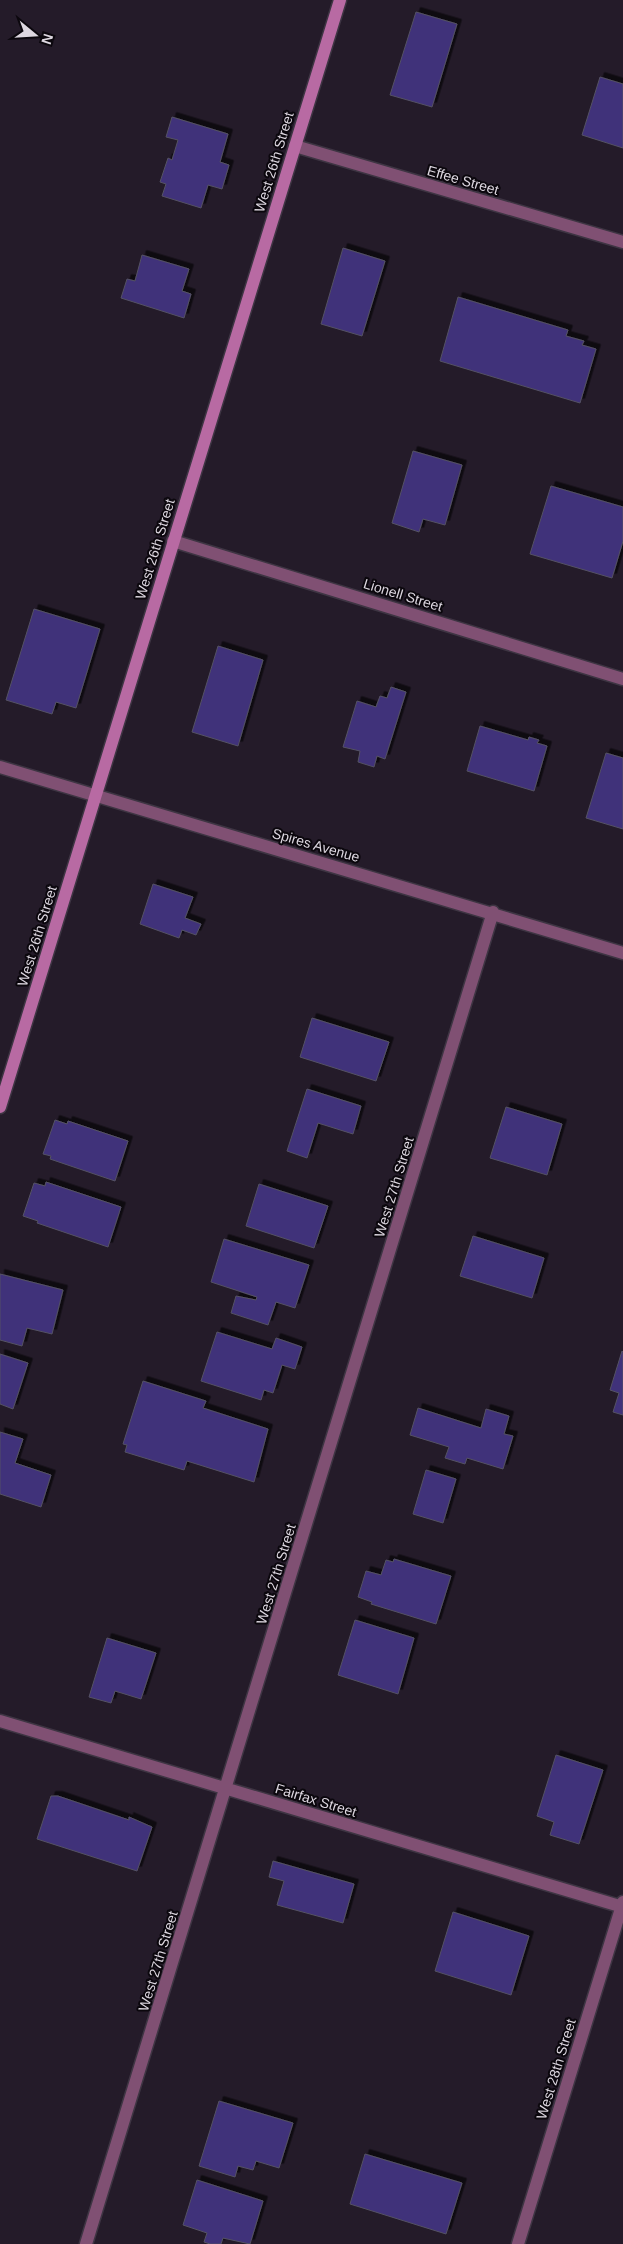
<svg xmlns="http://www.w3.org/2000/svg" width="623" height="2244" viewBox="0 0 623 2244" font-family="Helvetica,sans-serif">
<defs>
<filter id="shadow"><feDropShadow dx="4.5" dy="-4.5" stdDeviation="0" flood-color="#0009"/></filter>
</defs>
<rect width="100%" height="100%" fill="#241b29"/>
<path fill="#40307a" stroke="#545264" filter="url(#shadow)" d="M 416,12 L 457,24 L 432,107 L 390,95 Z
M 600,77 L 623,84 L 623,148 L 582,135 Z
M 172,117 L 228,134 L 220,162 L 229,165 L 222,189 L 208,185 L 201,208 L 162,196 L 166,184 L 160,182 L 168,158 L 172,160 L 178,140 L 166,137 Z
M 343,248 L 385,261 L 362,336 L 321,324 Z
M 142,255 L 189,269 L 182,291 L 191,294 L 184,318 L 121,298 L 127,279 L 135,281 Z
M 458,297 L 568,330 L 566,336 L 584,341 L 582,345 L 596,349 L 580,403 L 440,361 Z
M 413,451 L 462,465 L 445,525 L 423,519 L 419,532 L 392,523 Z
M 551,486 L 623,507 L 623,541 L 612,578 L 530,554 Z
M 34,609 L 100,629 L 76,708 L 56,702 L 52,714 L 6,700 Z
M 218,646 L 263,660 L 238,746 L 192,732 Z
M 391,687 L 406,692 L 385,759 L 377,756 L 374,767 L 358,762 L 360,751 L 343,747 L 357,701 L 376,707 L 380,696 L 387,698 Z
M 480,726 L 528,740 L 529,737 L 539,740 L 537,743 L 547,746 L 534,791 L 467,771 Z
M 606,753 L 623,758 L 623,829 L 586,818 Z
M 153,884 L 193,897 L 185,918 L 201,924 L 196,935 L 182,930 L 179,938 L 140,924 Z
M 312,1018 L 389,1042 L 376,1081 L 300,1057 Z
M 307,1089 L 361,1106 L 353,1134 L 318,1123 L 307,1158 L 287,1151 Z
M 506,1107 L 562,1124 L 547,1175 L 490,1158 Z
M 55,1120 L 67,1124 L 68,1121 L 128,1141 L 115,1181 L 50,1159 L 51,1156 L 43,1154 Z
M 46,1182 L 121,1207 L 108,1247 L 37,1223 L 38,1221 L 23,1216 L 34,1183 L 45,1186 Z
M 259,1184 L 328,1206 L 314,1248 L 246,1226 Z
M 473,1236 L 544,1258 L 532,1298 L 460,1276 Z
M 224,1239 L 309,1265 L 295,1308 L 276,1302 L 268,1325 L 231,1313 L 236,1296 L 256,1300 L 257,1297 L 211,1282 Z
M 0,1274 L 63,1290 L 52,1334 L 27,1328 L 22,1346 L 0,1340 Z
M 217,1332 L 272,1349 L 276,1338 L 302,1347 L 295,1369 L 282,1365 L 273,1393 L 264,1390 L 261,1400 L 201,1381 Z
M 622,1351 L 623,1352 L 623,1415 L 613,1412 L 619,1393 L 610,1390 Z
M 0,1354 L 28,1363 L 13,1409 L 0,1404 Z
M 143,1381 L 206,1401 L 203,1408 L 268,1429 L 254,1482 L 187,1461 L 184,1470 L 125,1452 L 127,1445 L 123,1444 Z
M 418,1408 L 481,1428 L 486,1409 L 509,1416 L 504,1434 L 513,1436 L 503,1469 L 467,1458 L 465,1464 L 445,1458 L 449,1447 L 410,1435 Z
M 0,1432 L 23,1439 L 15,1463 L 51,1475 L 41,1507 L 0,1494 Z
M 426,1470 L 456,1479 L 443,1523 L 413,1514 Z
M 394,1559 L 451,1576 L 436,1624 L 371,1604 L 372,1602 L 358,1597 L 366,1571 L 381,1575 L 386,1560 L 393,1562 Z
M 355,1620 L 414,1638 L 398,1694 L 338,1675 Z
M 107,1638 L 156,1653 L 141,1699 L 115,1691 L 111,1703 L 89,1697 Z
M 556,1755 L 603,1770 L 579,1844 L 550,1835 L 554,1822 L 537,1816 Z
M 51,1796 L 58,1796 L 129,1820 L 129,1817 L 152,1827 L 137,1871 L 37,1839 Z
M 273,1861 L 354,1884 L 343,1923 L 277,1905 L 284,1881 L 269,1877 Z
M 453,1912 L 529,1936 L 511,1995 L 435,1971 Z
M 219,2101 L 293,2123 L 279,2168 L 256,2161 L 253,2170 L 238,2166 L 235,2177 L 199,2166 Z
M 365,2154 L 462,2183 L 446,2234 L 350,2204 Z
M 197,2180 L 263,2201 L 250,2244 L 223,2238 L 221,2244 L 210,2244 L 204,2242 L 207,2233 L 183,2225 Z"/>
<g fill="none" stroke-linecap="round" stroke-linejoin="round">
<defs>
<path id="minor" d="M 295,146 L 623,242
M 173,541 L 623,679
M 0,767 L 623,953
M 0,1721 L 623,1907
M 86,2244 L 493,912
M 518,2244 L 623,1902"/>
<path id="secondary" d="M 0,1107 L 340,0"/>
</defs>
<use href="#minor" stroke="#3e3543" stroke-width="15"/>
<use href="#secondary" stroke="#3e3543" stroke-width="15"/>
<use href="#minor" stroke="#805073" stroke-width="12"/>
<use href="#secondary" stroke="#b86aa3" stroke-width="12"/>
</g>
<g text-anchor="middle" stroke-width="4" stroke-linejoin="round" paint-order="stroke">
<g font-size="14" fill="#ddd7e0" stroke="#0b070d">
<text transform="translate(274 162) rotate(-73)" y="5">West 26th Street</text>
<text transform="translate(463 180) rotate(16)" y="5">Effee Street</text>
<text transform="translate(155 549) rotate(-73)" y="5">West 26th Street</text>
<text transform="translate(403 595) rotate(17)" y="5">Lionell Street</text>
<text transform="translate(316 845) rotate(16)" y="5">Spires Avenue</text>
<text transform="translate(37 936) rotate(-73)" y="5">West 26th Street</text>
<text transform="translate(394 1187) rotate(-73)" y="5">West 27th Street</text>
<text transform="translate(276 1574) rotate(-73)" y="5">West 27th Street</text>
<text transform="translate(316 1800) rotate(17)" y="5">Fairfax Street</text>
<text transform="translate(158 1961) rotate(-73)" y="5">West 27th Street</text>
<text transform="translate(556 2069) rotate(-73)" y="5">West 28th Street</text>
</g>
</g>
<g transform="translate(35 35) rotate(108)" stroke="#0b070d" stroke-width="4" paint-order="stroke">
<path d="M0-4L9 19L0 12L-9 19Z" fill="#ddd7e0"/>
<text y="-8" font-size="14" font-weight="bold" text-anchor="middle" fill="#ddd7e0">N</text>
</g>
</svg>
